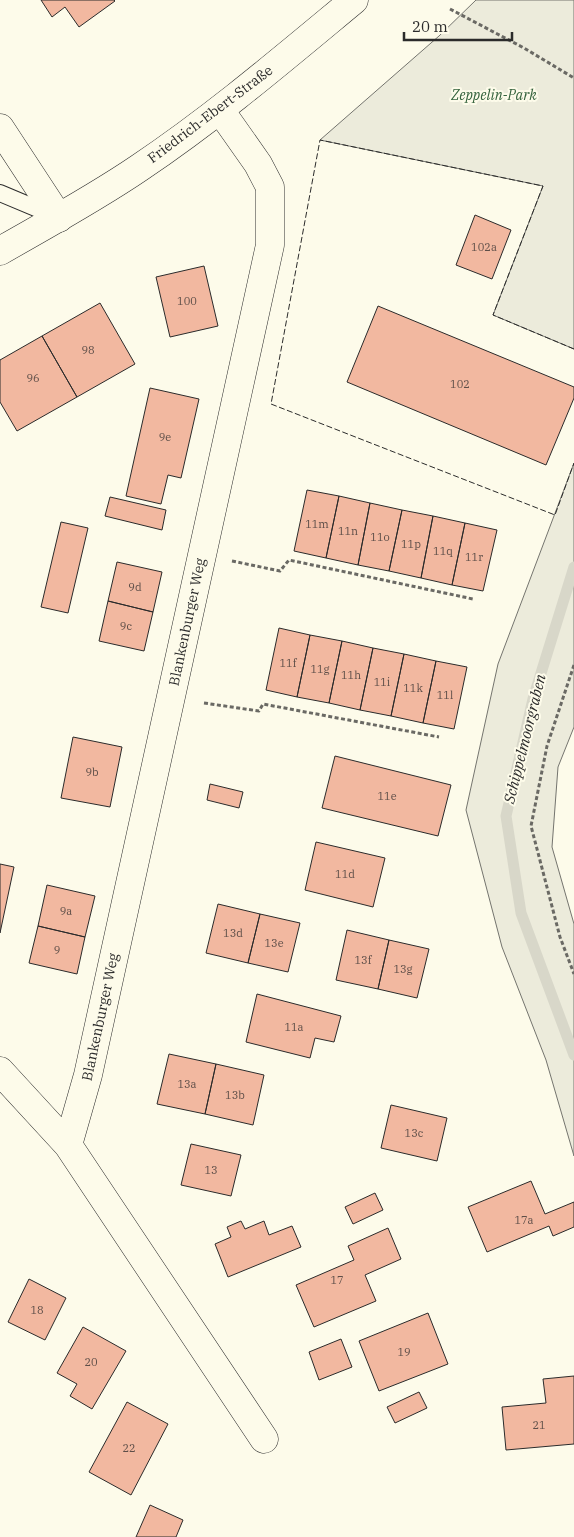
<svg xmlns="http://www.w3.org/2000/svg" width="574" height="1537" viewBox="0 0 574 1537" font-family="'IBM Plex Serif',serif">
<rect width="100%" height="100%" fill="#fdfbea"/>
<path fill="#ecebdb" stroke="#74746e" d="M 476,0 L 574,0 L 574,349 L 493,315 L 543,186 L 320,140 L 439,36 Z
M 574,463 L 574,727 L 558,767 L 552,847 L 574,924 L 574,1156 L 546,1060 L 502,947 L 466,810 L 498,664 Z"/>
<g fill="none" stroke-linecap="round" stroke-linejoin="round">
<path stroke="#d8d7c9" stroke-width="11" d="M 574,567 L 533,699 L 506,816 L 521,913 L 574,1055"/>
</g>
<path fill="#f2b8a0" stroke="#2b2b2b" d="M 41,0 L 114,0 L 115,1 L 79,27 L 65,7 L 52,17 Z
M 475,215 L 511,230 L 492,279 L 456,265 Z
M 204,266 L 218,326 L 170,337 L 156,277 Z
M 100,303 L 135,364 L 77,397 L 42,336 Z
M 378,306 L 574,387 L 574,398 L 546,465 L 347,382 Z
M 42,336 L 77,397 L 17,431 L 0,402 L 0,360 Z
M 150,388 L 199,399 L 181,478 L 168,475 L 161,504 L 126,496 Z
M 307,490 L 339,496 L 326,558 L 294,551 Z
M 339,496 L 370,503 L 358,565 L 326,558 Z
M 110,497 L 166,510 L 162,530 L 105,516 Z
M 370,503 L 402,510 L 389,571 L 358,565 Z
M 402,510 L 433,516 L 421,578 L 389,571 Z
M 433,516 L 465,523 L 452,585 L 421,578 Z
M 61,522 L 88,528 L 68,613 L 41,607 Z
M 465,523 L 497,530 L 483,591 L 452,585 Z
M 117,562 L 162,572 L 153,612 L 108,601 Z
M 108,601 L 153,612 L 144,651 L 99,641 Z
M 279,628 L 310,635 L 297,697 L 266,690 Z
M 310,635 L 342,641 L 329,703 L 297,697 Z
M 342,641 L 373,648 L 360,710 L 329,703 Z
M 373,648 L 404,654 L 391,716 L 360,710 Z
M 404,654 L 436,661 L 423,723 L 391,716 Z
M 436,661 L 467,667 L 454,729 L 423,723 Z
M 73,737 L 122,747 L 110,807 L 61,798 Z
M 335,756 L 451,785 L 438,836 L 322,808 Z
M 210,784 L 243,792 L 239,808 L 207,800 Z
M 316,842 L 385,858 L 373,907 L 305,890 Z
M 0,864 L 14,867 L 0,933 Z
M 47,885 L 95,896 L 85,937 L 38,926 Z
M 218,904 L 260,914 L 248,963 L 206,953 Z
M 260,914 L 300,923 L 288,972 L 248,963 Z
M 38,926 L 85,937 L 77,974 L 29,963 Z
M 347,930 L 389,940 L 378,989 L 336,980 Z
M 389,940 L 429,949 L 417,998 L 378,989 Z
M 257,994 L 341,1016 L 334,1042 L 315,1038 L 310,1058 L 246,1042 Z
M 169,1054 L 216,1064 L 205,1114 L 157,1104 Z
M 216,1064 L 264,1075 L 253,1125 L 205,1114 Z
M 391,1105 L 447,1118 L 437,1161 L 381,1148 Z
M 191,1144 L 241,1155 L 231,1196 L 181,1185 Z
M 531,1181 L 545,1214 L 574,1202 L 574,1227 L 553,1236 L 549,1226 L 487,1252 L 468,1207 Z
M 375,1193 L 383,1210 L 353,1224 L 345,1207 Z
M 241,1221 L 245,1229 L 264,1221 L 269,1235 L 292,1226 L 301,1247 L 228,1277 L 215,1244 L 231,1237 L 227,1227 Z
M 388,1228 L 401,1259 L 365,1275 L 376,1301 L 314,1327 L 296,1285 L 354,1260 L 348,1246 Z
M 29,1279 L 66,1298 L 45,1340 L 8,1322 Z
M 428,1313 L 448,1364 L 379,1391 L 359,1341 Z
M 83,1327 L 126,1351 L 92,1409 L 70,1396 L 77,1384 L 57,1373 Z
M 341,1339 L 352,1367 L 319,1380 L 309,1352 Z
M 574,1376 L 574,1444 L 506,1450 L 502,1407 L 546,1403 L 543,1379 Z
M 419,1392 L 427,1408 L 395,1423 L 387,1407 Z
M 127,1402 L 168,1424 L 131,1495 L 89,1472 Z
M 150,1505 L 183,1520 L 176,1537 L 136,1537 Z"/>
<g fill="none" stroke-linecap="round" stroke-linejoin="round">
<defs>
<path id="lane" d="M 0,193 L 57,217"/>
<path id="street" d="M 220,110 L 258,164 L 270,187 L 270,245 L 88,1075 L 68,1145 L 264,1439
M 0,128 L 59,218
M 0,1071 L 68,1145"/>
<path id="primary" d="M 0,251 C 47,224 95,198 139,168 C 215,117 284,58 354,0"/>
</defs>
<use href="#lane" stroke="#2b2b2b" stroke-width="18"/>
<use href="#street" stroke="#2b2b2b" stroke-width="29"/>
<use href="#primary" stroke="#2b2b2b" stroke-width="29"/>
<path stroke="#6a6964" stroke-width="3" stroke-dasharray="4 2.5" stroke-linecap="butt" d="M 450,9 L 524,48 L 574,78
M 232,561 L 280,571 L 289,560 L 473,599
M 574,665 L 547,746 L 531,826 L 560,937 L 574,974
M 204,703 L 259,711 L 263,704 L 439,737"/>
<use href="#lane" stroke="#fdfbea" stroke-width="16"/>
<use href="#street" stroke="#fdfbea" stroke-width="28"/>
<use href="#primary" stroke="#fdfbea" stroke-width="28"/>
<path stroke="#2b2b2b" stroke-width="1" stroke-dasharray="6 2.5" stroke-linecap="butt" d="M 574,349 L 493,315 L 543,186 L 320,140 L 271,404 L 555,515 L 574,463"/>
</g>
<g text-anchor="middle" stroke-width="4" stroke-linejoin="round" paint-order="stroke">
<g font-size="11" fill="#5d4e48">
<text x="484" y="251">102a</text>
<text x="187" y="305">100</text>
<text x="88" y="354">98</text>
<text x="33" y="382">96</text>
<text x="460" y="388">102</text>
<text x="165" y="441">9e</text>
<text x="317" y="528">11m</text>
<text x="348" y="535">11n</text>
<text x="380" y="541">11o</text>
<text x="411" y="548">11p</text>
<text x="443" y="555">11q</text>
<text x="474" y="561">11r</text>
<text x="135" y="591">9d</text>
<text x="126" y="630">9c</text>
<text x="288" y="667">11f</text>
<text x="320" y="673">11g</text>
<text x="351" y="679">11h</text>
<text x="382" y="686">11i</text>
<text x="413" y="692">11k</text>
<text x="445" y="699">11l</text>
<text x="92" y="776">9b</text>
<text x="387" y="800">11e</text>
<text x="345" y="878">11d</text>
<text x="66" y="915">9a</text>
<text x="233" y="937">13d</text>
<text x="274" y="947">13e</text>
<text x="57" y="954">9</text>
<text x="363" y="964">13f</text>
<text x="403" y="973">13g</text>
<text x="294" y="1031">11a</text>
<text x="187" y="1088">13a</text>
<text x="235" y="1099">13b</text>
<text x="414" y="1137">13c</text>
<text x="211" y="1174">13</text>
<text x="524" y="1224">17a</text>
<text x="337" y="1284">17</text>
<text x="37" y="1314">18</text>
<text x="404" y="1356">19</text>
<text x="91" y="1366">20</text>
<text x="539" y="1429">21</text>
<text x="129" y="1452">22</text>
</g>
<g font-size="14" font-style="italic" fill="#34623c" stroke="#fdfbea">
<text x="494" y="100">Zeppelin-Park</text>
</g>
<g font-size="14" fill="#2b2b2b" stroke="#fdfbea">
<text transform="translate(210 114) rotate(-37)" y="5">Friedrich-Ebert-Straße</text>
<text transform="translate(187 622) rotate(-78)" y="5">Blankenburger Weg</text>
<text transform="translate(100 1017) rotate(-78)" y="5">Blankenburger Weg</text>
</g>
<g font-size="15" font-style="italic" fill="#2b2b2b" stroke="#fdfbea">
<text transform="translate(525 739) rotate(-76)" y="5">Schippelmoorgraben</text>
</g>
</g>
<path d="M404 32v8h108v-8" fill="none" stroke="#2b2b2b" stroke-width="2.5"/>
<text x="412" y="32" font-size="15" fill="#2b2b2b" stroke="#fdfbea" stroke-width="4" paint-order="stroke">20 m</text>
</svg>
